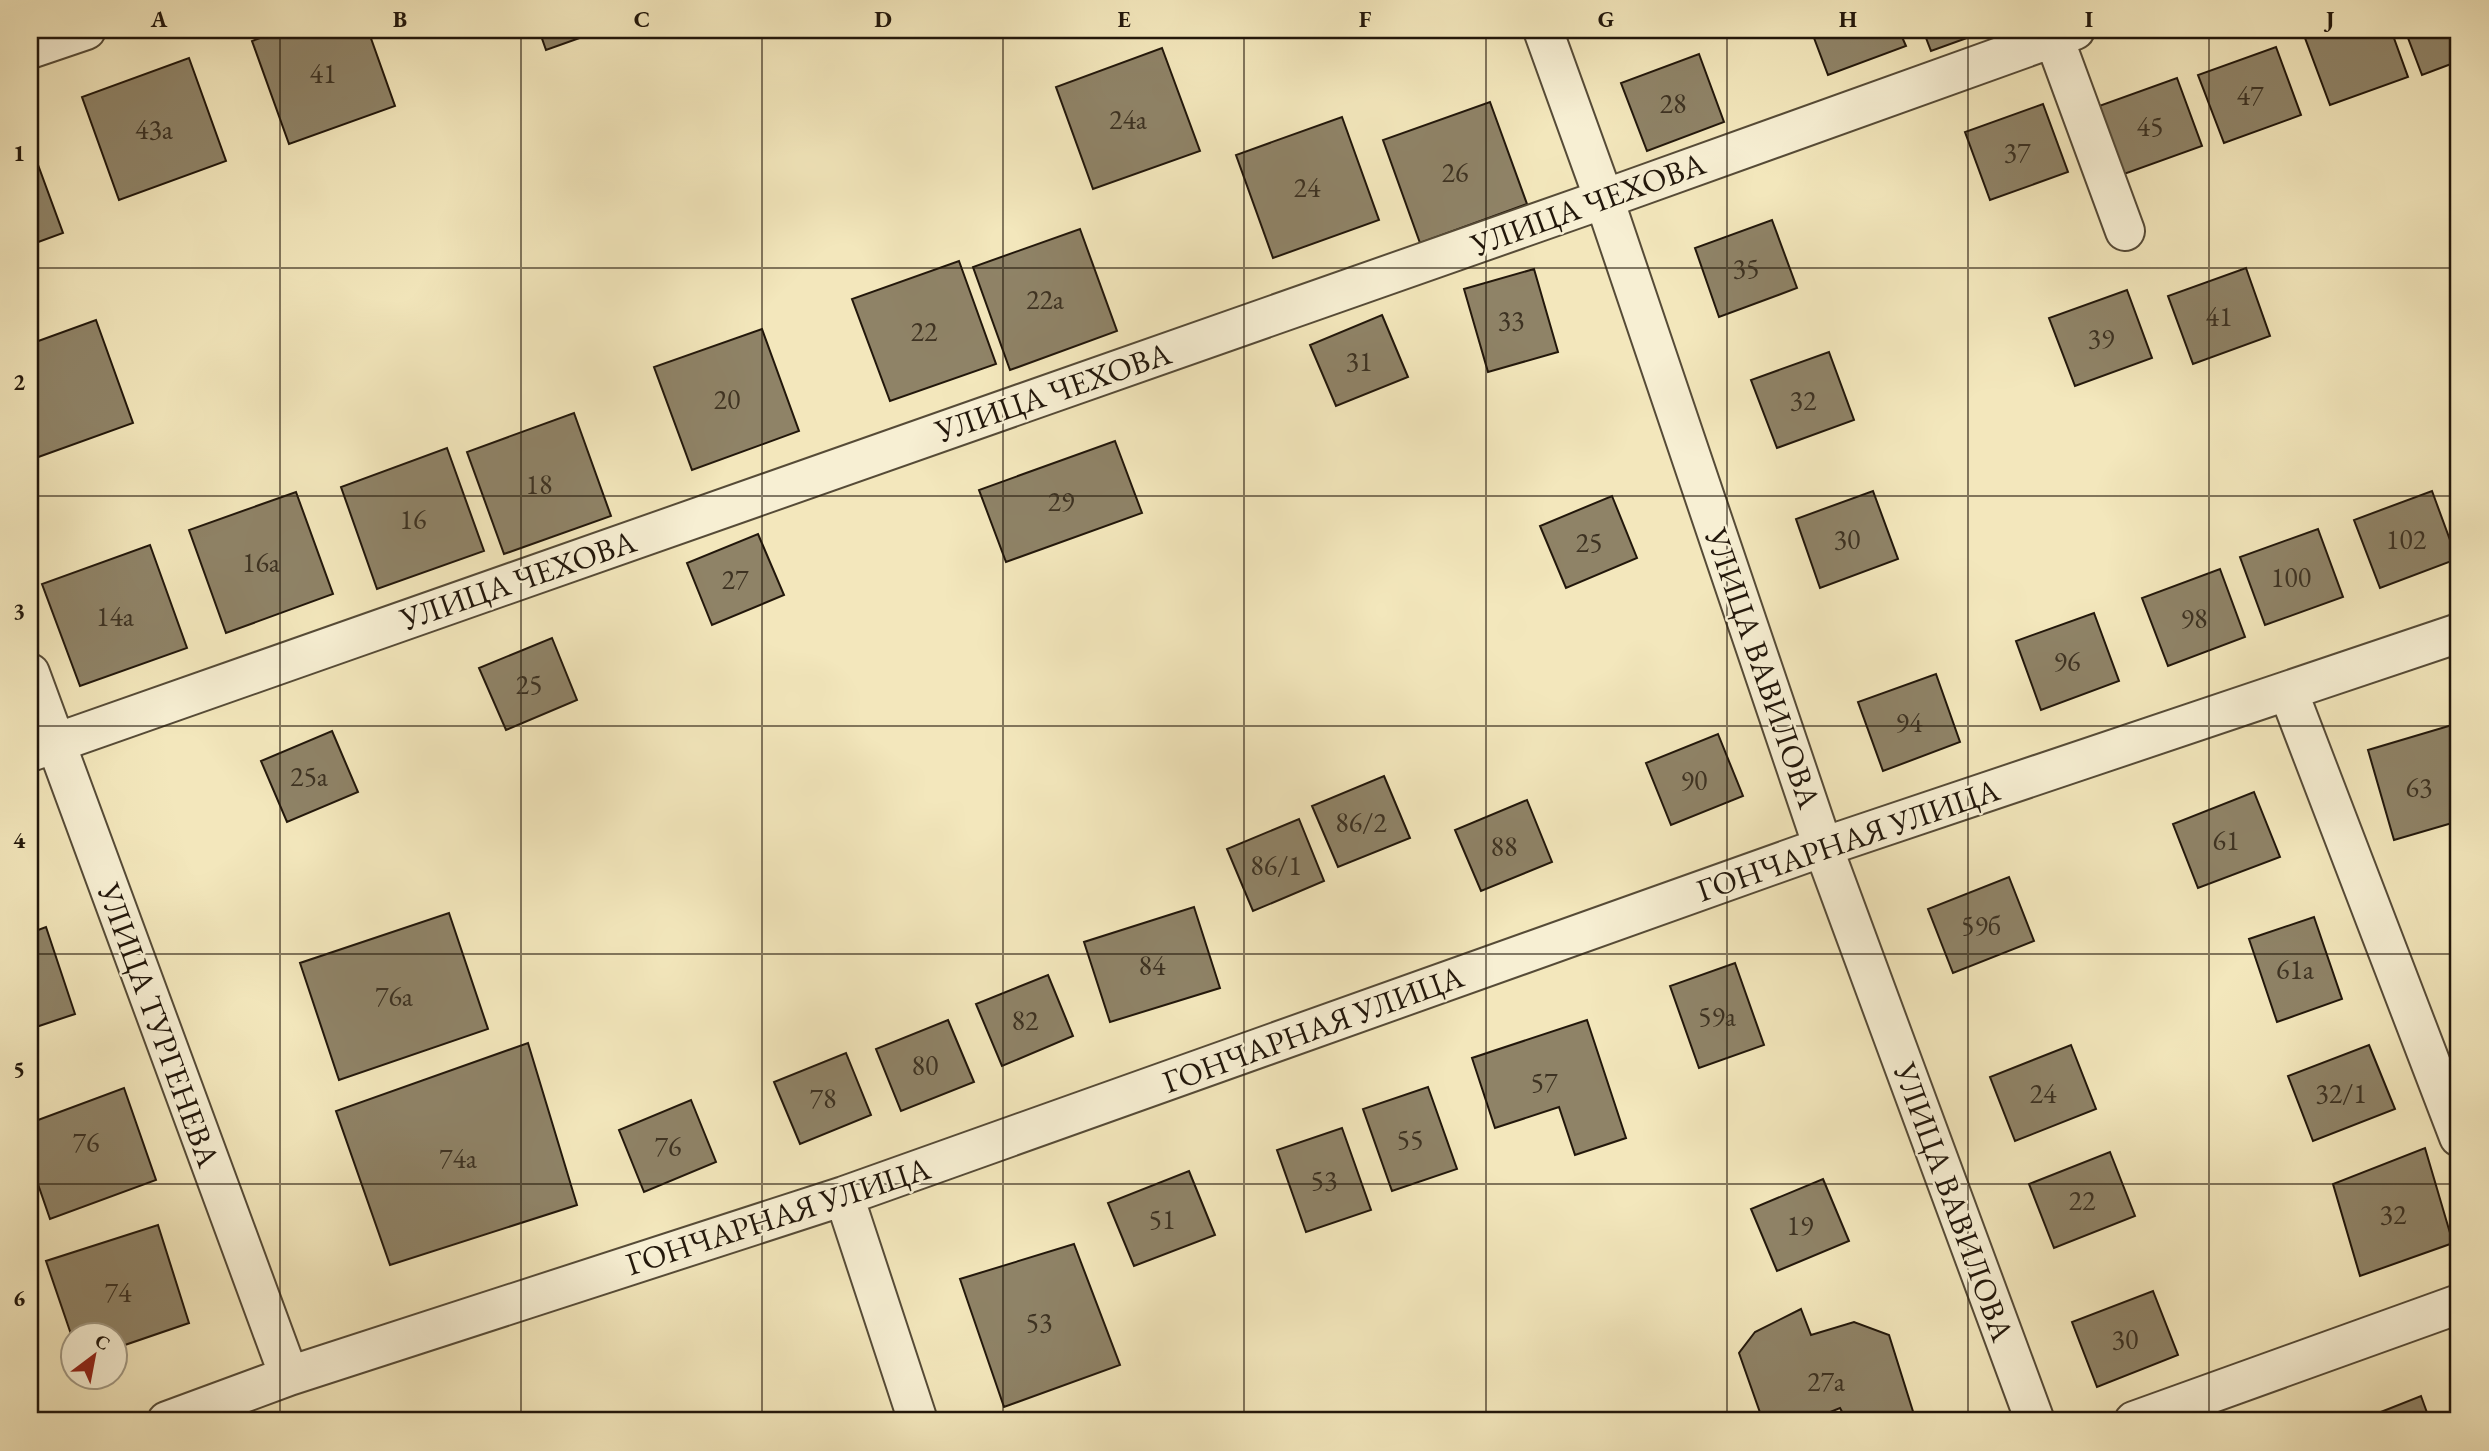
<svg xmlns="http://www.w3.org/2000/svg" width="2489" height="1451" viewBox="0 0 2489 1451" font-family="'EB Garamond',serif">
<rect width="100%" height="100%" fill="#f3e7bc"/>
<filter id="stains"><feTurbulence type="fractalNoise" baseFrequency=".00286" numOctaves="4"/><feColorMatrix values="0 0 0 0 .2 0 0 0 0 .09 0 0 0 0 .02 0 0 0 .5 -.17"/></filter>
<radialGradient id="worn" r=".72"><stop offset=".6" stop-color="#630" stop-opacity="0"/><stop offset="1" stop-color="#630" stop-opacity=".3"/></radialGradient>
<path fill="#8f8367" stroke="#22170b" stroke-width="2" d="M 283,30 L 368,30 L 395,106 L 289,144 L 252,41 Z
M 539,30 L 602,30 L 546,50 Z
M 1811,30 L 1899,30 L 1906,46 L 1828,75 Z
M 1923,30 L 1989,30 L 1931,51 Z
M 2326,30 L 2391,30 L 2408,77 L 2330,105 L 2305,38 Z
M 2405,30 L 2459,30 L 2459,61 L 2422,75 Z
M 2276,47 L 2301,115 L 2224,143 L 2198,75 Z
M 1162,48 L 1200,151 L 1093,189 L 1056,87 Z
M 1699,54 L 1724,122 L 1647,151 L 1621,83 Z
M 189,58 L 226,161 L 119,200 L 82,97 Z
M 2177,78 L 2202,146 L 2124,174 L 2099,106 Z
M 1490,102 L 1527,204 L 1420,243 L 1383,140 Z
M 2043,104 L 2068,172 L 1990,200 L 1965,132 Z
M 1342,117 L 1379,220 L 1273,258 L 1236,155 Z
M 30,143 L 63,233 L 30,245 Z
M 1772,220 L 1797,288 L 1719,317 L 1695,248 Z
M 1080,229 L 1117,331 L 1010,370 L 973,267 Z
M 959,261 L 996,364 L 890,401 L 852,299 Z
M 2246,268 L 2270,336 L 2193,364 L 2168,296 Z
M 1534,269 L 1558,352 L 1488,372 L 1464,289 Z
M 2127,290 L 2152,358 L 2075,386 L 2049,318 Z
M 1382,315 L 1408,377 L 1336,406 L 1310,345 Z
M 96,320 L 133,423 L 30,460 L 30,344 Z
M 762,329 L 799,431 L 692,470 L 654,367 Z
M 1829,352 L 1854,420 L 1777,448 L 1751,380 Z
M 574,413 L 611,516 L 504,554 L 467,452 Z
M 1115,441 L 1142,513 L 1006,562 L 979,490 Z
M 447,448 L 484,551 L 377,589 L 341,487 Z
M 1873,491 L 1898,559 L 1820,588 L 1796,519 Z
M 2432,491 L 2457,559 L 2380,588 L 2354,520 Z
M 296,492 L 333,594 L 226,633 L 189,530 Z
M 1612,496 L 1637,558 L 1566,588 L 1540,526 Z
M 2318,529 L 2343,597 L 2265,625 L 2240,557 Z
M 758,534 L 784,595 L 712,625 L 687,563 Z
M 150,545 L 187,648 L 80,686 L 42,584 Z
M 2220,569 L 2245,637 L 2168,666 L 2142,598 Z
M 2094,613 L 2119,681 L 2041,710 L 2016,641 Z
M 552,638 L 577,700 L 506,730 L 479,668 Z
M 1936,674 L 1960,742 L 1883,771 L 1858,702 Z
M 2452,725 L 2459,752 L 2459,821 L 2394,840 L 2368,750 Z
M 332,731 L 358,792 L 287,822 L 261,761 Z
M 1718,734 L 1743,796 L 1671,825 L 1646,763 Z
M 1384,776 L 1410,838 L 1338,867 L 1312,806 Z
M 2254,792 L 2280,857 L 2198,888 L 2173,824 Z
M 1527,800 L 1552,862 L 1481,891 L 1455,830 Z
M 1299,819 L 1324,881 L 1253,911 L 1227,849 Z
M 2009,877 L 2034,941 L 1953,973 L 1928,909 Z
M 1194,907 L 1220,988 L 1110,1022 L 1084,942 Z
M 449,913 L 488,1029 L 339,1080 L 300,963 Z
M 2314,917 L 2342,999 L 2277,1022 L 2249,939 Z
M 46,927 L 75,1014 L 30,1029 L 30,933 Z
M 1735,963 L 1764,1045 L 1699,1068 L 1670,986 Z
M 1048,975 L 1073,1036 L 1002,1066 L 976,1004 Z
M 948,1020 L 974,1082 L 901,1111 L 876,1049 Z
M 1587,1020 L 1626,1138 L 1575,1155 L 1559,1107 L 1495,1128 L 1472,1058 Z
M 528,1043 L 577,1205 L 390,1265 L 336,1111 Z
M 2071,1045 L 2096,1109 L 2015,1141 L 1990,1077 Z
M 2369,1045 L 2395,1109 L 2313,1141 L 2288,1076 Z
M 846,1053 L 871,1115 L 800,1144 L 774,1082 Z
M 1428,1087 L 1457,1169 L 1392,1191 L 1363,1109 Z
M 124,1088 L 156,1180 L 50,1219 L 30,1161 L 30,1123 Z
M 691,1100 L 716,1162 L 644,1192 L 619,1130 Z
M 1342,1128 L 1371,1210 L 1306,1232 L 1277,1150 Z
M 2425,1148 L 2453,1243 L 2360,1276 L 2333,1184 Z
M 2110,1152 L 2135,1216 L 2054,1248 L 2029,1184 Z
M 1189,1171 L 1215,1235 L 1134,1266 L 1108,1203 Z
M 1823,1179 L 1849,1241 L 1777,1271 L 1751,1209 Z
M 158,1225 L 189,1323 L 116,1348 L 116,1336 L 74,1336 L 74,1343 L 46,1261 Z
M 1074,1244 L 1120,1365 L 1004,1407 L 960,1279 Z
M 2153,1291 L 2178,1355 L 2097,1387 L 2072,1322 Z
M 1801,1309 L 1811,1335 L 1854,1322 L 1889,1335 L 1916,1421 L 1847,1421 L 1840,1408 L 1808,1421 L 1763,1421 L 1739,1353 L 1755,1332 Z
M 2421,1396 L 2430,1421 L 2358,1421 Z"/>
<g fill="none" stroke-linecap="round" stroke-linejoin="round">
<defs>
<path id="minor" d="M 1543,30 L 1604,199 L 1823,847 L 2035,1421
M 2051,30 L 2125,231
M 30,49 L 86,30
M 30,673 L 289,1376
M 2288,691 L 2459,1137
M 30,752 L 1604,199 L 2075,30
M 844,1196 L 918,1421
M 167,1421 L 289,1376 L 844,1196 L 1823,847 L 2459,633
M 2134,1421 L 2459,1304"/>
</defs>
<use href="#minor" stroke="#564b37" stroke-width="42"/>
<use href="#minor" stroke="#f7efd3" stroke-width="38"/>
</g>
<path fill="none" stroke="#22170b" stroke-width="2" stroke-opacity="0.55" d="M 280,30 L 280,1421M 521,30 L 521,1421M 762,30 L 762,1421M 1003,30 L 1003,1421M 1244,30 L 1244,1421M 1486,30 L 1486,1421M 1727,30 L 1727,1421M 1968,30 L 1968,1421M 2209,30 L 2209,1421M 30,268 L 2459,268M 30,496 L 2459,496M 30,726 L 2459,726M 30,954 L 2459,954M 30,1184 L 2459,1184"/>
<g text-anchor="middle" stroke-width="5" stroke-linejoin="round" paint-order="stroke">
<g font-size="28" fill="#3d3222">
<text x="323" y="83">41</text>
<text x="2250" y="105">47</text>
<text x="1673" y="113">28</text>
<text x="1128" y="129">24а</text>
<text x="2150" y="136">45</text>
<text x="154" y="139">43а</text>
<text x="2017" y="162">37</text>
<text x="1455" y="182">26</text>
<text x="1307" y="197">24</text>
<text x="1746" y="278">35</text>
<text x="1045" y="309">22а</text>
<text x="2219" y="326">41</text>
<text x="1511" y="330">33</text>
<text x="924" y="341">22</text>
<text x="2101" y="348">39</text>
<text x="1359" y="371">31</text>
<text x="727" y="409">20</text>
<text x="1803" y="410">32</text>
<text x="539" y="494">18</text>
<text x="1061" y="511">29</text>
<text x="413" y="529">16</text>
<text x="1847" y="549">30</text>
<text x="2406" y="549">102</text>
<text x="1589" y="552">25</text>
<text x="261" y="572">16а</text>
<text x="2291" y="587">100</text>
<text x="735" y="589">27</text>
<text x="115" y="626">14а</text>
<text x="2194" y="628">98</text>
<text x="2067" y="671">96</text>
<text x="529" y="694">25</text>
<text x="1909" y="732">94</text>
<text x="309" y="786">25а</text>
<text x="1694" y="790">90</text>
<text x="2419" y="797">63</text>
<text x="1361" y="832">86/2</text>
<text x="2226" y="850">61</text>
<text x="1504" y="856">88</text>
<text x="1276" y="875">86/1</text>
<text x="1981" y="935">59б</text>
<text x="1152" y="975">84</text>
<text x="2295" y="979">61а</text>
<text x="394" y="1006">76а</text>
<text x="1717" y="1026">59а</text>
<text x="1025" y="1030">82</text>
<text x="925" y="1075">80</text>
<text x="1544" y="1092">57</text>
<text x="2043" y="1103">24</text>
<text x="2341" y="1103">32/1</text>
<text x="823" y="1108">78</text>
<text x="1410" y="1149">55</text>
<text x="86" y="1152">76</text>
<text x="668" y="1156">76</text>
<text x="458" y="1168">74а</text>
<text x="1324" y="1190">53</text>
<text x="2082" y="1210">22</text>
<text x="2393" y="1224">32</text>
<text x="1162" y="1229">51</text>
<text x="1800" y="1235">19</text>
<text x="118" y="1302">74</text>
<text x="1039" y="1332">53</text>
<text x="2125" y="1349">30</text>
<text x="1826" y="1391">27а</text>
</g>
<g font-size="32" fill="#22170b" stroke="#f7efd3">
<text transform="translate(1588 204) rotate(-20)" y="11">УЛИЦА ЧЕХОВА</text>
<text transform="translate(1053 392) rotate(-19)" y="11">УЛИЦА ЧЕХОВА</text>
<text transform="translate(518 580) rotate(-19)" y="11">УЛИЦА ЧЕХОВА</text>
<text transform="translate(1763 668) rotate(71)" y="11">УЛИЦА ВАВИЛОВА</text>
<text transform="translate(1848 840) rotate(-19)" y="11">ГОНЧАРНАЯ УЛИЦА</text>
<text transform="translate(159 1025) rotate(70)" y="11">УЛИЦА ТУРГЕНЕВА</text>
<text transform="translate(1313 1029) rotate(-20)" y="11">ГОНЧАРНАЯ УЛИЦА</text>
<text transform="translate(1954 1202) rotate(70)" y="11">УЛИЦА ВАВИЛОВА</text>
<text transform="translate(778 1216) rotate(-18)" y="11">ГОНЧАРНАЯ УЛИЦА</text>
</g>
</g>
<rect width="2489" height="1451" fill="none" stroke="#f3e7bc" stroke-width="77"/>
<g transform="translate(94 1356) rotate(32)"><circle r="33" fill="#f7efd3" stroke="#a29983" stroke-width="2"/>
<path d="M0-5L12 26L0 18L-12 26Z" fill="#8f2418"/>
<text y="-10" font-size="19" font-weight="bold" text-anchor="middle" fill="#22170b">С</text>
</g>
<rect x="38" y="38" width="2412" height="1374" fill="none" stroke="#22170b" stroke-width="2.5"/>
<g font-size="23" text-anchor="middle" font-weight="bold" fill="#22170b">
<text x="159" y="27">A</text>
<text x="400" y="27">B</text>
<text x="642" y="27">C</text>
<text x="883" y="27">D</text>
<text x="1124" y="27">E</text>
<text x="1365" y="27">F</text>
<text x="1606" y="27">G</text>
<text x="1848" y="27">H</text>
<text x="2089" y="27">I</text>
<text x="2330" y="27">J</text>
<text x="19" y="161">1</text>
<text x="19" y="390">2</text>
<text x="19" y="619">3</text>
<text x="19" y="848">4</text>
<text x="19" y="1077">5</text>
<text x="19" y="1306">6</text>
</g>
<rect width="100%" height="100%" filter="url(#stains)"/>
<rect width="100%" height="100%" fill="url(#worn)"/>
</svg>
